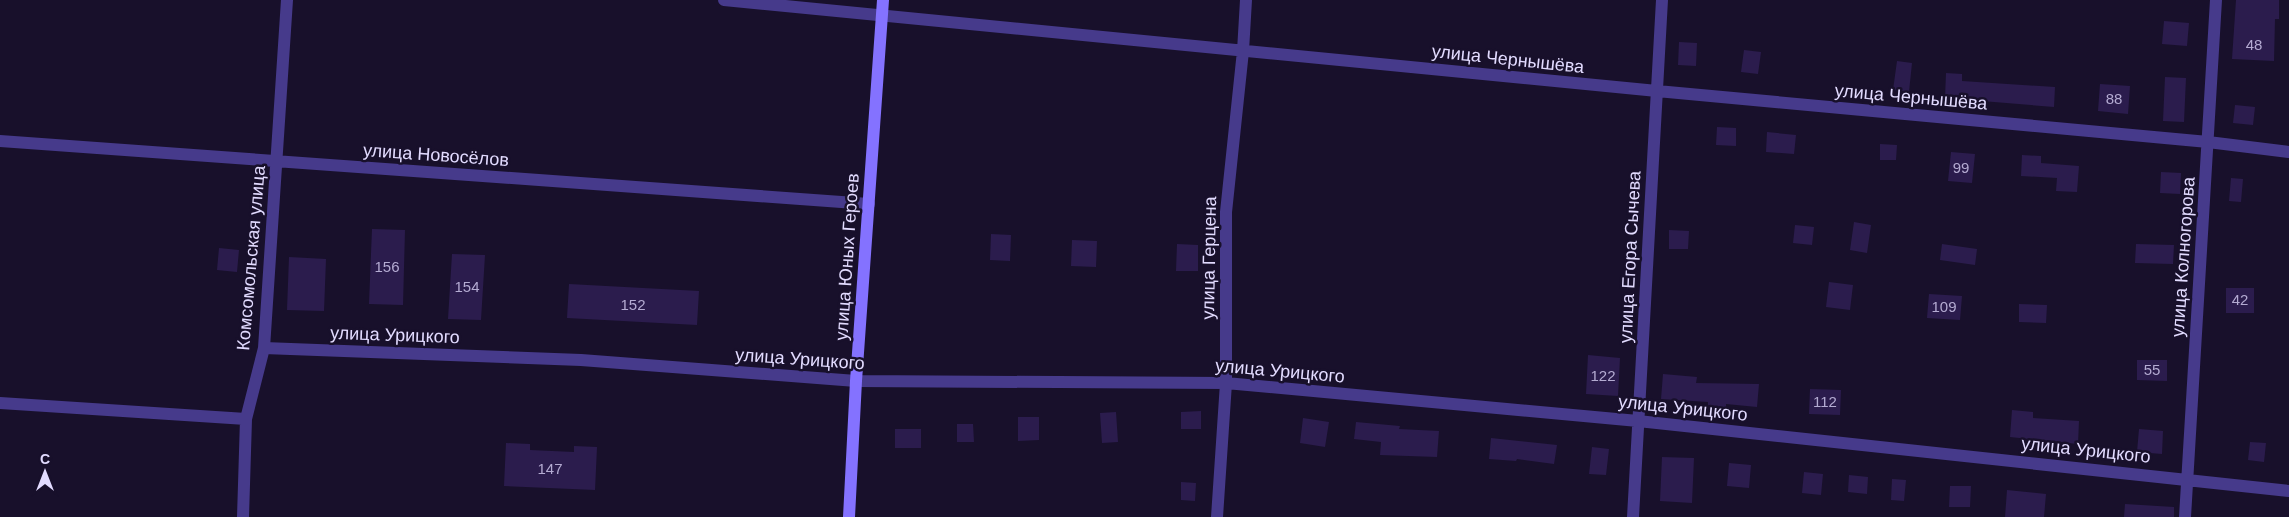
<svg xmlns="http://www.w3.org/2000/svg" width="2289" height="517" viewBox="0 0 2289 517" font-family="Arial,sans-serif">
<rect width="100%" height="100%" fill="#18102b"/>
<path fill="#2b1c4d" d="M 2236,0 L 2279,0 L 2279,19 L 2275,19 L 2274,61 L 2232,59 Z
M 2164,21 L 2189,23 L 2187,46 L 2162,44 Z
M 1679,42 L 1697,43 L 1696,66 L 1678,65 Z
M 1744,50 L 1761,52 L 1758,74 L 1741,72 Z
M 1897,61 L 1912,63 L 1909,92 L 1893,90 Z
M 1946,73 L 1962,74 L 1962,81 L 2055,87 L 2054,107 L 1945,98 Z
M 2165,77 L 2186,78 L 2184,122 L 2163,121 Z
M 2100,84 L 2130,86 L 2128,114 L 2098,111 Z
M 2235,105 L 2255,107 L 2253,125 L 2233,123 Z
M 1717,127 L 1736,128 L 1736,146 L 1716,145 Z
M 1767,132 L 1796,135 L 1794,154 L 1766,152 Z
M 1880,144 L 1897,145 L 1896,160 L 1880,160 Z
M 1951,152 L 1975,154 L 1972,183 L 1948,181 Z
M 2022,155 L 2041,156 L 2041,163 L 2079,166 L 2077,192 L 2056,191 L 2057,178 L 2021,176 Z
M 2161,172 L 2181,173 L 2180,194 L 2160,193 Z
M 2231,178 L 2243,179 L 2241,202 L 2229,201 Z
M 1854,222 L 1871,225 L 1867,253 L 1850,250 Z
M 1795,225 L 1814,227 L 1812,245 L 1793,243 Z
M 372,229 L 405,230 L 403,305 L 369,304 Z
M 1669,230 L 1689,231 L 1688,249 L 1669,249 Z
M 991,234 L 1011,235 L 1010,261 L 990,260 Z
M 1072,240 L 1097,241 L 1096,267 L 1071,266 Z
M 1177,244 L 1198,245 L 1198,271 L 1176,271 Z
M 1942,244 L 1977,249 L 1975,265 L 1940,260 Z
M 2136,244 L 2174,245 L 2173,264 L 2135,263 Z
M 219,248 L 239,250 L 237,272 L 217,270 Z
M 452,254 L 485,255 L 481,320 L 448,319 Z
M 289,257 L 326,259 L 324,311 L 287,310 Z
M 1829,282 L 1853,285 L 1850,310 L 1826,307 Z
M 569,284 L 699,291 L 697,325 L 567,318 Z
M 2226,288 L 2254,288 L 2254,313 L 2226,313 Z
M 1929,294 L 1962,296 L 1960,320 L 1927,318 Z
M 2019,304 L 2047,305 L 2046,323 L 2019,322 Z
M 1588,355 L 1620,358 L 1618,396 L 1586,394 Z
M 2137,360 L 2167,360 L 2167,381 L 2137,380 Z
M 1663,374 L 1697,377 L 1696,383 L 1759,384 L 1757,407 L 1726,404 L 1726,408 L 1708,407 L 1708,402 L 1661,399 Z
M 1810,389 L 1841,390 L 1840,415 L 1809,414 Z
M 2012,410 L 2033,412 L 2033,418 L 2079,421 L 2078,444 L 2010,437 Z
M 1201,411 L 1201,429 L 1181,429 L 1181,412 Z
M 1116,412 L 1118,442 L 1102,443 L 1100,413 Z
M 1018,417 L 1039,417 L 1039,440 L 1018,441 Z
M 1303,418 L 1329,422 L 1325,447 L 1300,443 Z
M 1356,422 L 1400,426 L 1399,429 L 1439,431 L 1437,457 L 1380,455 L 1381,442 L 1354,439 Z
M 957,424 L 973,424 L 974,442 L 957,442 Z
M 895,429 L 921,429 L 921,448 L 895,448 Z
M 2139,429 L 2163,431 L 2162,454 L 2137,452 Z
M 1491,438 L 1557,445 L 1554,464 L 1517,459 L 1516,461 L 1489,459 Z
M 2250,442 L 2266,443 L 2264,462 L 2248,460 Z
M 506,443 L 530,444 L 530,450 L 574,452 L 574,446 L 597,447 L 595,490 L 504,486 Z
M 1592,447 L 1609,449 L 1606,475 L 1589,474 Z
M 1662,457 L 1694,458 L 1692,503 L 1660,501 Z
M 1729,463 L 1751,465 L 1749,488 L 1727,486 Z
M 1804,472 L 1823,474 L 1821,495 L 1802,493 Z
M 1849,475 L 1868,477 L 1867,494 L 1848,492 Z
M 1892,479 L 1906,480 L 1904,501 L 1891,500 Z
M 1181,482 L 1196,483 L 1195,501 L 1181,500 Z
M 1950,486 L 1971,486 L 1970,507 L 1949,507 Z
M 2007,490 L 2046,494 L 2044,517 L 2005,517 Z
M 2125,504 L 2174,507 L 2174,517 L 2124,517 Z"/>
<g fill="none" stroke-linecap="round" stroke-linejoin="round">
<path stroke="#463a8b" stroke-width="12" d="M 724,0 L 1657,91 L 2208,142 L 2289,152
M 0,141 L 869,204
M 264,348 L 581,360 L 856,381 L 1226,383 L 1638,421 L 2289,491
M 0,403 L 246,419
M 243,517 L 246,419 L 264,348 L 287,0
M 1217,517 L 1226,383 L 1226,212 L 1243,51 L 1246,0
M 1633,517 L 1662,0
M 2185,517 L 2216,0"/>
<path stroke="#8472ff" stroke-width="12" d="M 849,517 L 856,381 L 883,0"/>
</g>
<g text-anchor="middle" stroke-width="5" stroke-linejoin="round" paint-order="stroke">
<g font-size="15" fill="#b4abd2">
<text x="2254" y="50">48</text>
<text x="2114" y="104">88</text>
<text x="1961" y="173">99</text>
<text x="387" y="272">156</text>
<text x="467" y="292">154</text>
<text x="2240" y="305">42</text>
<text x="633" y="310">152</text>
<text x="1944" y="312">109</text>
<text x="2152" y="375">55</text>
<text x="1603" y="381">122</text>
<text x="1825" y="407">112</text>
<text x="550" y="474">147</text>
</g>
<g font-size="18" fill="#e2dbff" stroke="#18102b">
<text transform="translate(1508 59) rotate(6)" y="6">улица Чернышёва</text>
<text transform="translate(1911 97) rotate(5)" y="6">улица Чернышёва</text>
<text transform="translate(436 155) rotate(4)" y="6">улица Новосёлов</text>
<text transform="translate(847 257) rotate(-86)" y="6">улица Юных Героев</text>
<text transform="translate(1630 257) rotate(-87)" y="6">улица Егора Сычева</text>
<text transform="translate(2183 257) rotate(-86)" y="6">улица Колногорова</text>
<text transform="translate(251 258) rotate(-85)" y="6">Комсомольская улица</text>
<text transform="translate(1209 258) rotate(-89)" y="6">улица Герцена</text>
<text transform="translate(395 335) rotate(2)" y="6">улица Урицкого</text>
<text transform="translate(800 359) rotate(4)" y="6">улица Урицкого</text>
<text transform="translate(1280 371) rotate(5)" y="6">улица Урицкого</text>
<text transform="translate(1683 408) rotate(6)" y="6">улица Урицкого</text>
<text transform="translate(2086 450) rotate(6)" y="6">улица Урицкого</text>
</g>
</g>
<g transform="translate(45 472)" stroke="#18102b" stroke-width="4" paint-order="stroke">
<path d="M0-4L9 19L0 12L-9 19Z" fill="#e2dbff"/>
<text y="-8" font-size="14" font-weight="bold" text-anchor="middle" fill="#e2dbff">С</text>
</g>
</svg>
